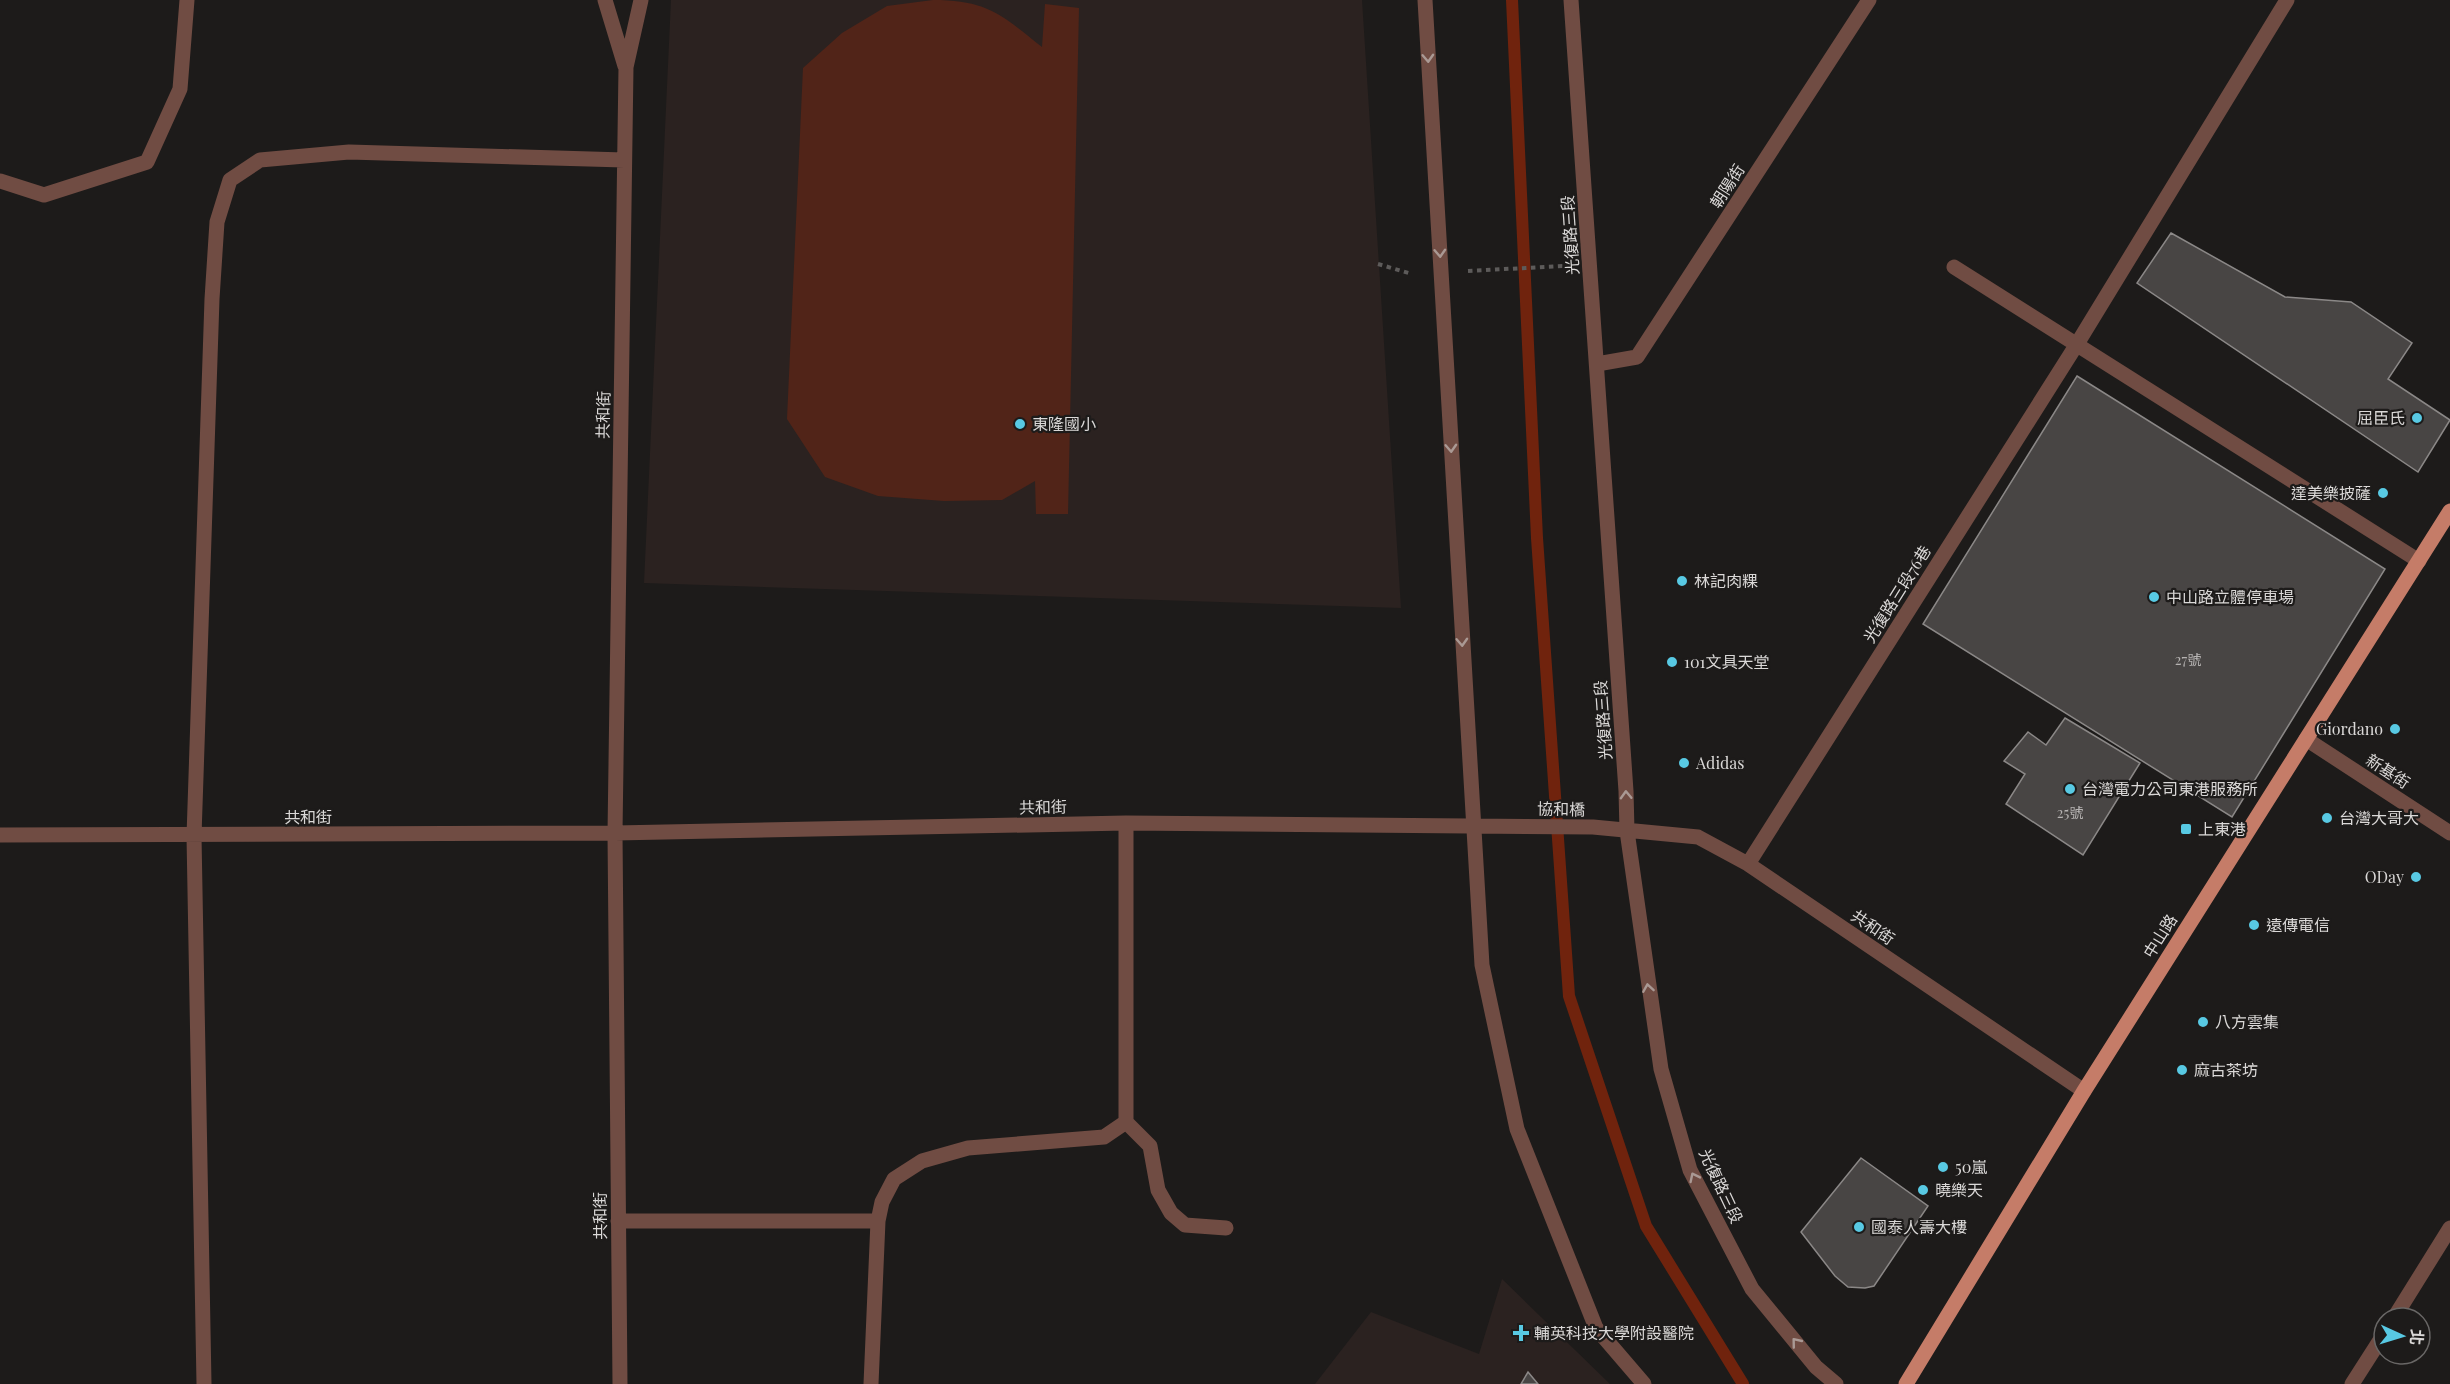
<svg xmlns="http://www.w3.org/2000/svg" width="2450" height="1384" viewBox="0 0 2450 1384" font-family="'Playfair Display','Noto Sans TC',serif">
<rect width="100%" height="100%" fill="#1d1b1a"/>
<path fill="#2b2220" d="M 671,0 L 1362,0 L 1401,608 L 644,583 Z
M 1502,1279 L 1610,1384 L 1315,1384 L 1371,1312 L 1479,1354 Z"/>
<path fill="#512418" d="M 933,0 C 987,0 1002,15 1042,47 L 1045,4 L 1079,8 L 1068,514 L 1036,514 L 1035,481 L 1002,500 L 944,501 L 878,496 L 825,477 L 787,419 L 803,68 L 842,33 L 887,6 Z"/>
<g fill="none" stroke-linecap="round" stroke-linejoin="round">
<path stroke="#70230d" stroke-width="12" d="M 1512,0 L 1537,538 L 1569,996 L 1646,1226 L 1743,1384"/>
</g>
<path fill="#484544" stroke="#8b8887" stroke-width="1.5" d="M 2171,233 L 2285,297 L 2351,302 L 2412,343 L 2388,379 L 2450,420 L 2418,472 L 2137,283 Z
M 2077,376 L 2385,569 L 2232,817 L 1923,624 Z
M 2065,718 L 2140,763 L 2083,855 L 2006,804 L 2025,774 L 2004,761 L 2028,732 L 2046,745 Z
M 1861,1158 L 1928,1206 L 1874,1286 L 1865,1288 L 1848,1287 L 1835,1276 L 1801,1232 Z
M 1528,1372 L 1538,1384 L 1521,1384 Z"/>
<g fill="none" stroke-linecap="round" stroke-linejoin="round">
<path stroke="#5d5b5a" stroke-width="4" stroke-dasharray="4.5 4.5" stroke-linecap="butt" d="M 1378,264 L 1412,274
M 1468,271 L 1563,266"/>
<path stroke="#704c43" stroke-width="15" d="M 605,0 L 625,66
M 1425,0 L 1482,965 L 1517,1129 L 1596,1328 L 1644,1384
M 1571,0 L 1626,791 L 1627,831 L 1661,1069 L 1690,1170 L 1752,1289 L 1816,1367 L 1836,1384
M 0,181 L 44,195 L 147,162 L 180,89 L 187,0
M 1954,267 L 2419,561
M 1597,364 L 1637,357 L 1869,0
M 2306,739 L 2450,833
M 1126,823 L 1126,1122
M 0,835 L 615,833 L 1126,823 L 1593,827 L 1698,837 L 1748,864 L 2084,1091
M 1748,864 L 2077,344 L 2287,0
M 618,1221 L 878,1221
M 2394,1318 L 2450,1228
M 204,1384 L 194,836 L 212,299 L 217,222 L 230,180 L 260,160 L 349,152 L 624,160
M 620,1384 L 615,833 L 626,67 L 641,0
M 871,1384 L 878,1221 L 882,1202 L 894,1179 L 922,1161 L 968,1148 L 1104,1137 L 1126,1122 L 1150,1146 L 1158,1190 L 1171,1213 L 1185,1225 L 1226,1228
M 2352,1384 L 2384,1334"/>
<path stroke="#c57c68" stroke-width="15" d="M 1906,1384 L 2084,1091 L 2450,511"/>
</g>
<defs><path id="oneway-chevron" d="M-2-3.5L2.5 0L-2 3.5" fill="none" stroke-width="1.6" stroke-linecap="round" stroke-linejoin="round" transform="scale(1.5)"/></defs>
<g stroke="#aa9994">
<use href="#oneway-chevron" transform="translate(1428 58) rotate(87)"/>
<use href="#oneway-chevron" transform="translate(1440 253) rotate(87)"/>
<use href="#oneway-chevron" transform="translate(1451 448) rotate(87)"/>
<use href="#oneway-chevron" transform="translate(1462 642) rotate(87)"/>
<use href="#oneway-chevron" transform="translate(1626 795) rotate(-92)"/>
<use href="#oneway-chevron" transform="translate(1648 988) rotate(-99)"/>
<use href="#oneway-chevron" transform="translate(1694 1177) rotate(-116)"/>
<use href="#oneway-chevron" transform="translate(1796 1342) rotate(-129)"/>
</g>
<g fill="#58c9e3" stroke="#1d1b1a" stroke-width="2">
<circle cx="2417" cy="418" r="6"/>
<circle cx="1020" cy="424" r="6"/>
<circle cx="2383" cy="493" r="6"/>
<circle cx="1682" cy="581" r="6"/>
<circle cx="2154" cy="597" r="6"/>
<circle cx="1672" cy="662" r="6"/>
<circle cx="2395" cy="729" r="6"/>
<circle cx="1684" cy="763" r="6"/>
<circle cx="2070" cy="789" r="6"/>
<circle cx="2327" cy="818" r="6"/>
<rect x="2180" y="823" width="12" height="12" rx="3"/>
<circle cx="2416" cy="877" r="6"/>
<circle cx="2254" cy="925" r="6"/>
<circle cx="2203" cy="1022" r="6"/>
<circle cx="2182" cy="1070" r="6"/>
<circle cx="1943" cy="1167" r="6"/>
<circle cx="1923" cy="1190" r="6"/>
<circle cx="1859" cy="1227" r="6"/>
<path d="M1518 1324h6v6h6v6h-6v6h-6v-6h-6v-6h6z"/>
</g>
<g text-anchor="middle" stroke-width="4.5" stroke-linejoin="round" paint-order="stroke">
<g font-size="14" fill="#b6b3b2">
<text x="2188" y="665">27號</text>
<text x="2070" y="818">25號</text>
</g>
<g font-size="16" fill="#dad8d7" stroke="#1d1b1a">
<text transform="translate(1727 186) rotate(-57)" y="6">朝陽街</text>
<text transform="translate(1570 235) rotate(-94)" y="6">光復路三段</text>
<text transform="translate(603 415) rotate(-89)" y="6">共和街</text>
<text transform="translate(1897 594) rotate(-58)" y="6">光復路三段76巷</text>
<text transform="translate(1603 720) rotate(-94)" y="6">光復路三段</text>
<text transform="translate(2388 771) rotate(33)" y="6">新基街</text>
<text transform="translate(1043 807) rotate(-1)" y="6">共和街</text>
<text transform="translate(1561 809) rotate(1)" y="6">協和橋</text>
<text x="308" y="823">共和街</text>
<text transform="translate(1873 927) rotate(34)" y="6">共和街</text>
<text transform="translate(2160 936) rotate(-58)" y="6">中山路</text>
<text transform="translate(1721 1186) rotate(65)" y="6">光復路三段</text>
<text transform="translate(600 1216) rotate(-90)" y="6">共和街</text>
</g>
<g font-size="16" fill="#dad8d7" stroke="#1d1b1a" text-anchor="start">
<text x="2405" y="424" text-anchor="end">屈臣氏</text>
<text x="1032" y="430">東隆國小</text>
<text x="2371" y="499" text-anchor="end">達美樂披薩</text>
<text x="1694" y="587">林記肉粿</text>
<text x="2166" y="603">中山路立體停車場</text>
<text x="1684" y="668">101文具天堂</text>
<text x="2383" y="735" text-anchor="end">Giordano</text>
<text x="1696" y="769">Adidas</text>
<text x="2082" y="795">台灣電力公司東港服務所</text>
<text x="2339" y="824">台灣大哥大</text>
<text x="2198" y="835">上東港</text>
<text x="2404" y="883" text-anchor="end">ODay</text>
<text x="2266" y="931">遠傳電信</text>
<text x="2215" y="1028">八方雲集</text>
<text x="2194" y="1076">麻古茶坊</text>
<text x="1955" y="1173">50嵐</text>
<text x="1935" y="1196">曉樂天</text>
<text x="1871" y="1233">國泰人壽大樓</text>
<text x="1534" y="1339">輔英科技大學附設醫院</text>
</g>
</g>
<g transform="translate(2402 1336) rotate(94)"><circle r="28" fill="#1d1b1a" stroke="#696766" stroke-width="1.5"/>
<path d="M0-4.5L10 22L0 15L-10 22Z" fill="#58c9e3"/>
<text y="-9" font-size="16" font-weight="bold" text-anchor="middle" fill="#dad8d7">北</text>
</g>
</svg>
